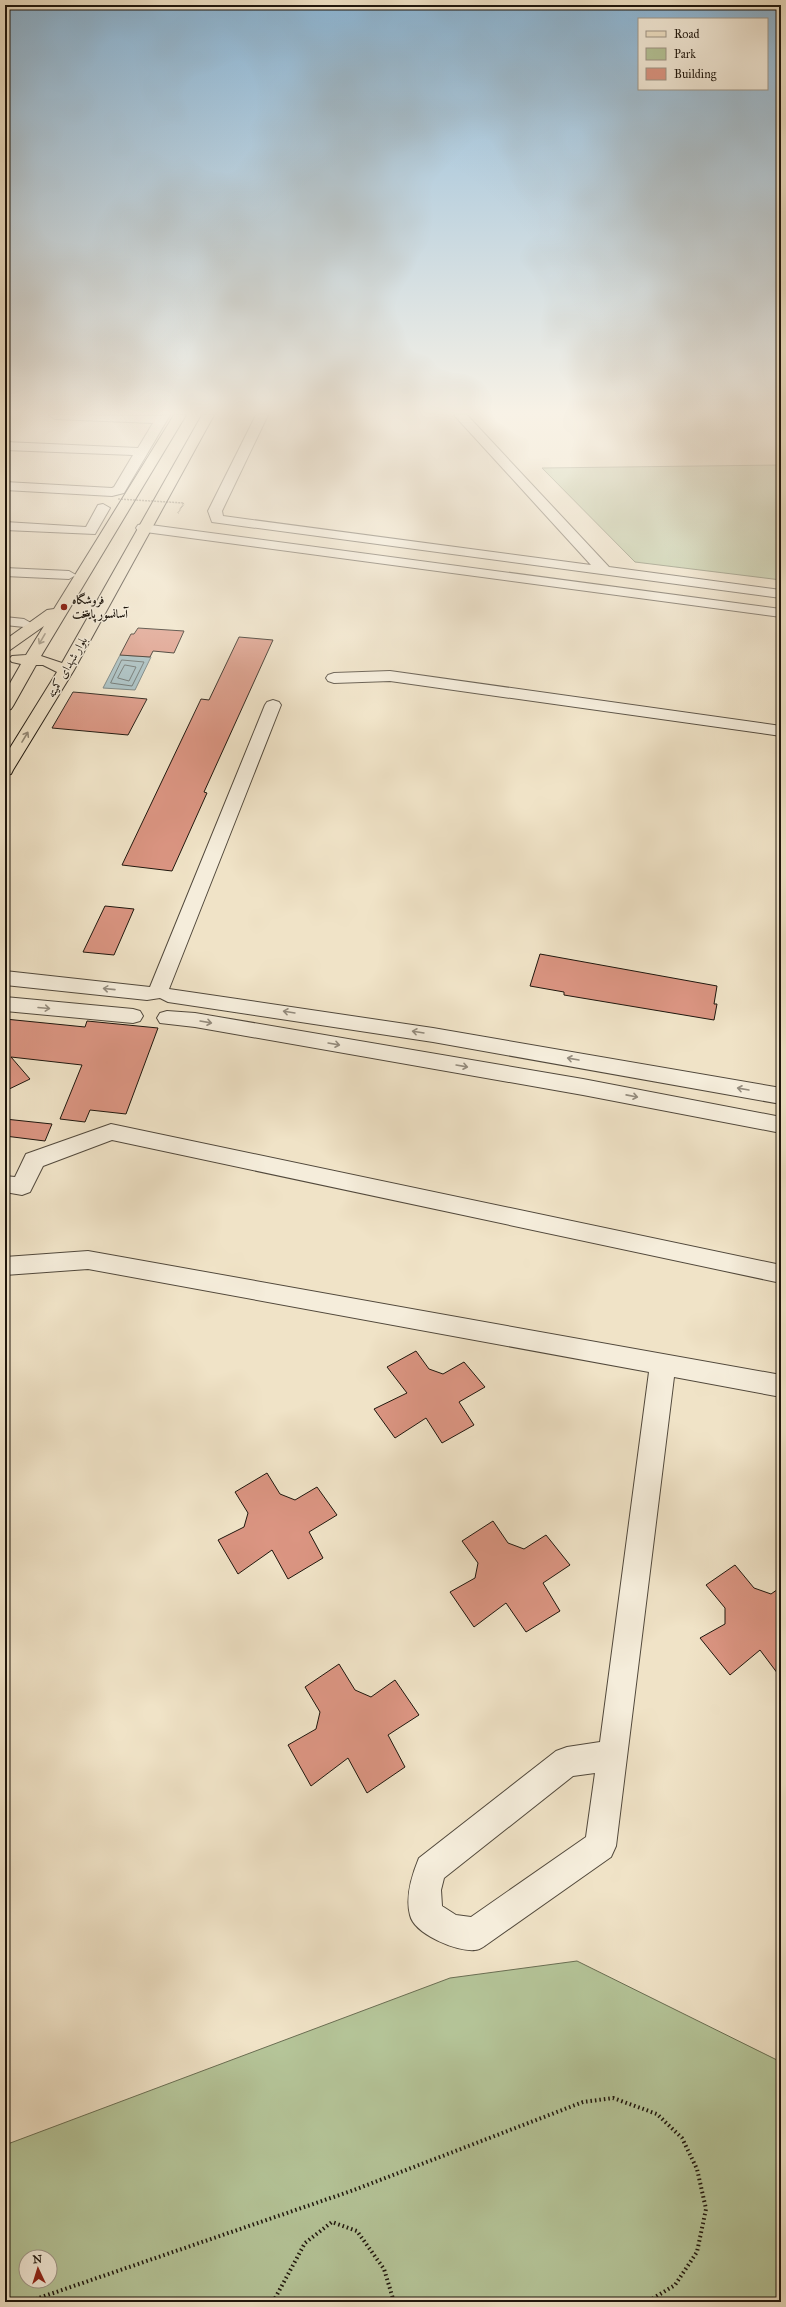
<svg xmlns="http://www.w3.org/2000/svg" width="786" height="2307" viewBox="0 0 786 2307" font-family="'IM FELL Great Primer',Amiri,serif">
<rect width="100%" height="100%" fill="#f0e3c7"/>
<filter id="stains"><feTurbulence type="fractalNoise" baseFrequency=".005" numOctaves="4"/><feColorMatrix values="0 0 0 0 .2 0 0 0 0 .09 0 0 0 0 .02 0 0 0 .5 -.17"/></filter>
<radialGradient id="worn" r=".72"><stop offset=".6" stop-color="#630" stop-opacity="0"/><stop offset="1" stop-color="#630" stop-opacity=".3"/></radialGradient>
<path fill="#b5c599" stroke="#6a6e53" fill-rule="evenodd" d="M 781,465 L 781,580 L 635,562 L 542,468 Z
M 577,1961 L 781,2062 L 781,2302 L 5,2302 L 5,2145 L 450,1978 ZM 26,2257 L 50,2257 L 50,2281 L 26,2281 Z"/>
<path fill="#a0bbc0" stroke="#6c7978" d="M 120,655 L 151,657 L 135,690 L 103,688 Z"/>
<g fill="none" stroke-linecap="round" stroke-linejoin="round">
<path stroke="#5f6866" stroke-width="1" d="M 122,660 L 144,662 L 132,686 L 111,683 Z
M 125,665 L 136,667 L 129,681 L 118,678 Z"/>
</g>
<path fill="#db9582" stroke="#1e160d" d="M 138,628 L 184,631 L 174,653 L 153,651 L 150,657 L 120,655 L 131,634 L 134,634 Z
M 239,637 L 273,640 L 204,792 L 207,793 L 172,871 L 122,865 L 201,699 L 209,700 Z
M 73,692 L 85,693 L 147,699 L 128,735 L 52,728 Z
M 105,906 L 134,909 L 114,955 L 83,952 Z
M 540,954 L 717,986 L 714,1004 L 717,1004 L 714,1020 L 564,995 L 564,992 L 530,986 Z
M 5,1019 L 85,1027 L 87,1021 L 158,1028 L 126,1114 L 90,1110 L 85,1122 L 60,1119 L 82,1065 L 11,1057 L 30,1079 L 5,1091 Z
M 5,1119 L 52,1124 L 45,1141 L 5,1136 Z
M 416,1351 L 429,1369 L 443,1374 L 464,1362 L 485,1387 L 459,1402 L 474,1425 L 442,1443 L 426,1418 L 395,1438 L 374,1409 L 407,1393 L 387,1367 Z
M 267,1473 L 280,1494 L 295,1500 L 317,1487 L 337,1515 L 309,1532 L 323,1558 L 288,1579 L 272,1550 L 238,1574 L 218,1540 L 244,1527 L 248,1513 L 235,1492 Z
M 493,1521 L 508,1543 L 524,1549 L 546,1535 L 570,1565 L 543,1583 L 560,1611 L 526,1632 L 506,1603 L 474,1627 L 450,1592 L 475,1578 L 478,1563 L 462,1541 Z
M 735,1565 L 754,1588 L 771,1594 L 781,1587 L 781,1678 L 760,1650 L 730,1675 L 700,1638 L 725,1624 L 725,1608 L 706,1585 Z
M 339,1664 L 355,1690 L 371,1697 L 395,1680 L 419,1715 L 388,1735 L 405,1767 L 367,1793 L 348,1758 L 311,1786 L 288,1745 L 316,1729 L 320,1712 L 305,1687 Z"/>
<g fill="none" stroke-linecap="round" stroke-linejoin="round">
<defs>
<path id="minor" d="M 49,415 L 157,416 L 170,415 L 124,493 L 112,496 L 5,490 L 5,482 L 112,488 L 114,487 L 133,455 L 5,450 L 5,442 L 138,448 L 153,423 L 55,419 Z
M 256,415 L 268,415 L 222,511 L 223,516 L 591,565 L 454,415 L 467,415 L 609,567 L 781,590 L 781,598 L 212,522 L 208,511 Z
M 103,504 L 110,508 L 95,534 L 5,530 L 5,522 L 86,527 L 98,505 Z
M 143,524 L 781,609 L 781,617 L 138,531 L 136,528 L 138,525 Z
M 5,568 L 69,571 L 76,575 L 69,579 L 5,576 Z
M 5,617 L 24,619 L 31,623 L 24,627 L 5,625 Z
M 390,671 L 781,726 L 781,736 L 390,681 L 334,683 L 328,681 L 326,678 L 328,675 L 334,673 Z
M 273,700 L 279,702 L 281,705 L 169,989 L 433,1028 L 781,1088 L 781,1104 L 433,1042 L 168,1002 L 160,998 L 147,1000 L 5,985 L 5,971 L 150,987 L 265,705 L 267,702 Z
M 5,997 L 133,1009 L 140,1011 L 143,1016 L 140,1021 L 133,1023 L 5,1011 Z
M 167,1011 L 195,1013 L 583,1079 L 781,1117 L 781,1133 L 583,1095 L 195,1027 L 160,1023 L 157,1018 L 160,1013 Z
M 111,1124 L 781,1265 L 781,1283 L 112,1140 L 43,1166 L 30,1192 L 22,1195 L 5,1192 L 5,1176 L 15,1177 L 26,1154 Z
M 88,1251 L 781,1375 L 781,1397 L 674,1377 L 616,1846 L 611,1857 L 486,1945 C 483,1947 479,1950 475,1950 C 457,1952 414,1934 410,1915 C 405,1896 412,1875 419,1858 L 556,1751 L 567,1747 L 600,1742 L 649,1372 L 88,1269 L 5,1275 L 5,1257 ZM 595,1773 L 586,1837 L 471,1917 L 456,1915 L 442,1906 L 441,1890 L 444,1878 L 573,1776 Z"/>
<path id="major" d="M 174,415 L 186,415 L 41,656 L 62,663 L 202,415 L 214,415 L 74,670 L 13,770 L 11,774 L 5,775 L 5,756 L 57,672 L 43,665 L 36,665 L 13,706 L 11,709 L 5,711 L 5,692 L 21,664 L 12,662 L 9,659 L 12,656 L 26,655 L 44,626 L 10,650 L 5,652 L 5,640 L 47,610 L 54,609 Z"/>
</defs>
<use href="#minor" stroke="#52493c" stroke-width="2"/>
<use href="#major" stroke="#1e160d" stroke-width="2"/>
<path stroke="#1e160d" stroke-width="1.5" stroke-dasharray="0.5 1" stroke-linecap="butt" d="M 178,513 L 184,503"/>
<path stroke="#1e160d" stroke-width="4" stroke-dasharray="1.5 3" stroke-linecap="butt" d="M 27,2302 L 354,2190 L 583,2102 L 613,2098 L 657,2114 L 682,2138 L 697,2169 L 706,2209 L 697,2252 L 675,2285 L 647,2302
M 273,2302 L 305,2243 L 332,2222 L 357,2231 L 384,2269 L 394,2302"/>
<use href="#minor" fill="#f5eddb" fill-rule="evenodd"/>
<use href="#major" fill="#f0e3c7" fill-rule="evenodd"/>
<path stroke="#1e160d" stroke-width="1.5" stroke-dasharray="0.5 1" stroke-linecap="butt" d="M 118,499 L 184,503"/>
</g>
<defs><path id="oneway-shaft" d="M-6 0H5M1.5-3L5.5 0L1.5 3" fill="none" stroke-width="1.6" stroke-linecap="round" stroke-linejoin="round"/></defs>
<g stroke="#928773">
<use href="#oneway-shaft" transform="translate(42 639) rotate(120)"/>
<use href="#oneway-shaft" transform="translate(25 737) rotate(-59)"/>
</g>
<g stroke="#948c7e">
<use href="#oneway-shaft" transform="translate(109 989) rotate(-174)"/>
<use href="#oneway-shaft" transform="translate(44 1008) rotate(5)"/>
<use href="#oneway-shaft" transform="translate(289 1012) rotate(-171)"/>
<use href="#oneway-shaft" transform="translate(206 1022) rotate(10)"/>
<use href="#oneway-shaft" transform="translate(418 1032) rotate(-171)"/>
<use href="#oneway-shaft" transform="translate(334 1044) rotate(10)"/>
<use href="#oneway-shaft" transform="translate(573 1059) rotate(-170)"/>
<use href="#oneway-shaft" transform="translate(462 1066) rotate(10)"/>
<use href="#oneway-shaft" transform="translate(743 1089) rotate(-170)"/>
<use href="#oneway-shaft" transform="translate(632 1096) rotate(11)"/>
</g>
<linearGradient id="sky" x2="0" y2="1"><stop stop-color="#8bb7d8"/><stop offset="0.56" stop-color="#f8f2e6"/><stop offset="1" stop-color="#f8f2e6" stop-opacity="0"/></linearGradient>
<rect width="786" height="738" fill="url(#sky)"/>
<circle fill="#8f2418" stroke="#f5eddb" stroke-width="1.5" cx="64" cy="607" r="4"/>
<g text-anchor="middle" stroke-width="3" stroke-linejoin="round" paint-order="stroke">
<g font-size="12" font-weight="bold" fill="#1e160d" stroke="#f5eddb" text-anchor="start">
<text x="72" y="604">فروشگاه<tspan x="72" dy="14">آسانسور پایتخت</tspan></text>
</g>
<g font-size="12" fill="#1e160d" stroke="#f5eddb">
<text transform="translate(67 667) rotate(-60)" y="4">بلوار شهدای کمیته</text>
</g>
</g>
<rect width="786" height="2307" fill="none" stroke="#f0e3c7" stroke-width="20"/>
<rect x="6" y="6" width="774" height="2295" fill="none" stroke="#1e160d" stroke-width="2"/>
<rect x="10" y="10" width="766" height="2287" fill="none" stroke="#1e160d"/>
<rect x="638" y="18" width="130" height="72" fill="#f5eddb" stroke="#9f9789"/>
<rect x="646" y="31" width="20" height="6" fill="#f0e3c7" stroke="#9f9789"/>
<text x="674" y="38" font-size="12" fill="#1e160d">Road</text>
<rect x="646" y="48" width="20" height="12" fill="#b5c599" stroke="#9f9789"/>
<text x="674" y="58" font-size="12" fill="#1e160d">Park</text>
<rect x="646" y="68" width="20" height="12" fill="#db9582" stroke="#9f9789"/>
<text x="674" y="78" font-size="12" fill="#1e160d">Building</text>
<g transform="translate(38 2269) rotate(356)"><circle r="19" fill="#f5eddb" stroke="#9f9789"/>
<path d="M0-3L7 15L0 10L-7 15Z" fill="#8f2418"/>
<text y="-6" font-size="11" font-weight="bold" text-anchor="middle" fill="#1e160d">N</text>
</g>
<rect width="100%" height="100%" filter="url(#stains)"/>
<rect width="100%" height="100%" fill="url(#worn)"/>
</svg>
